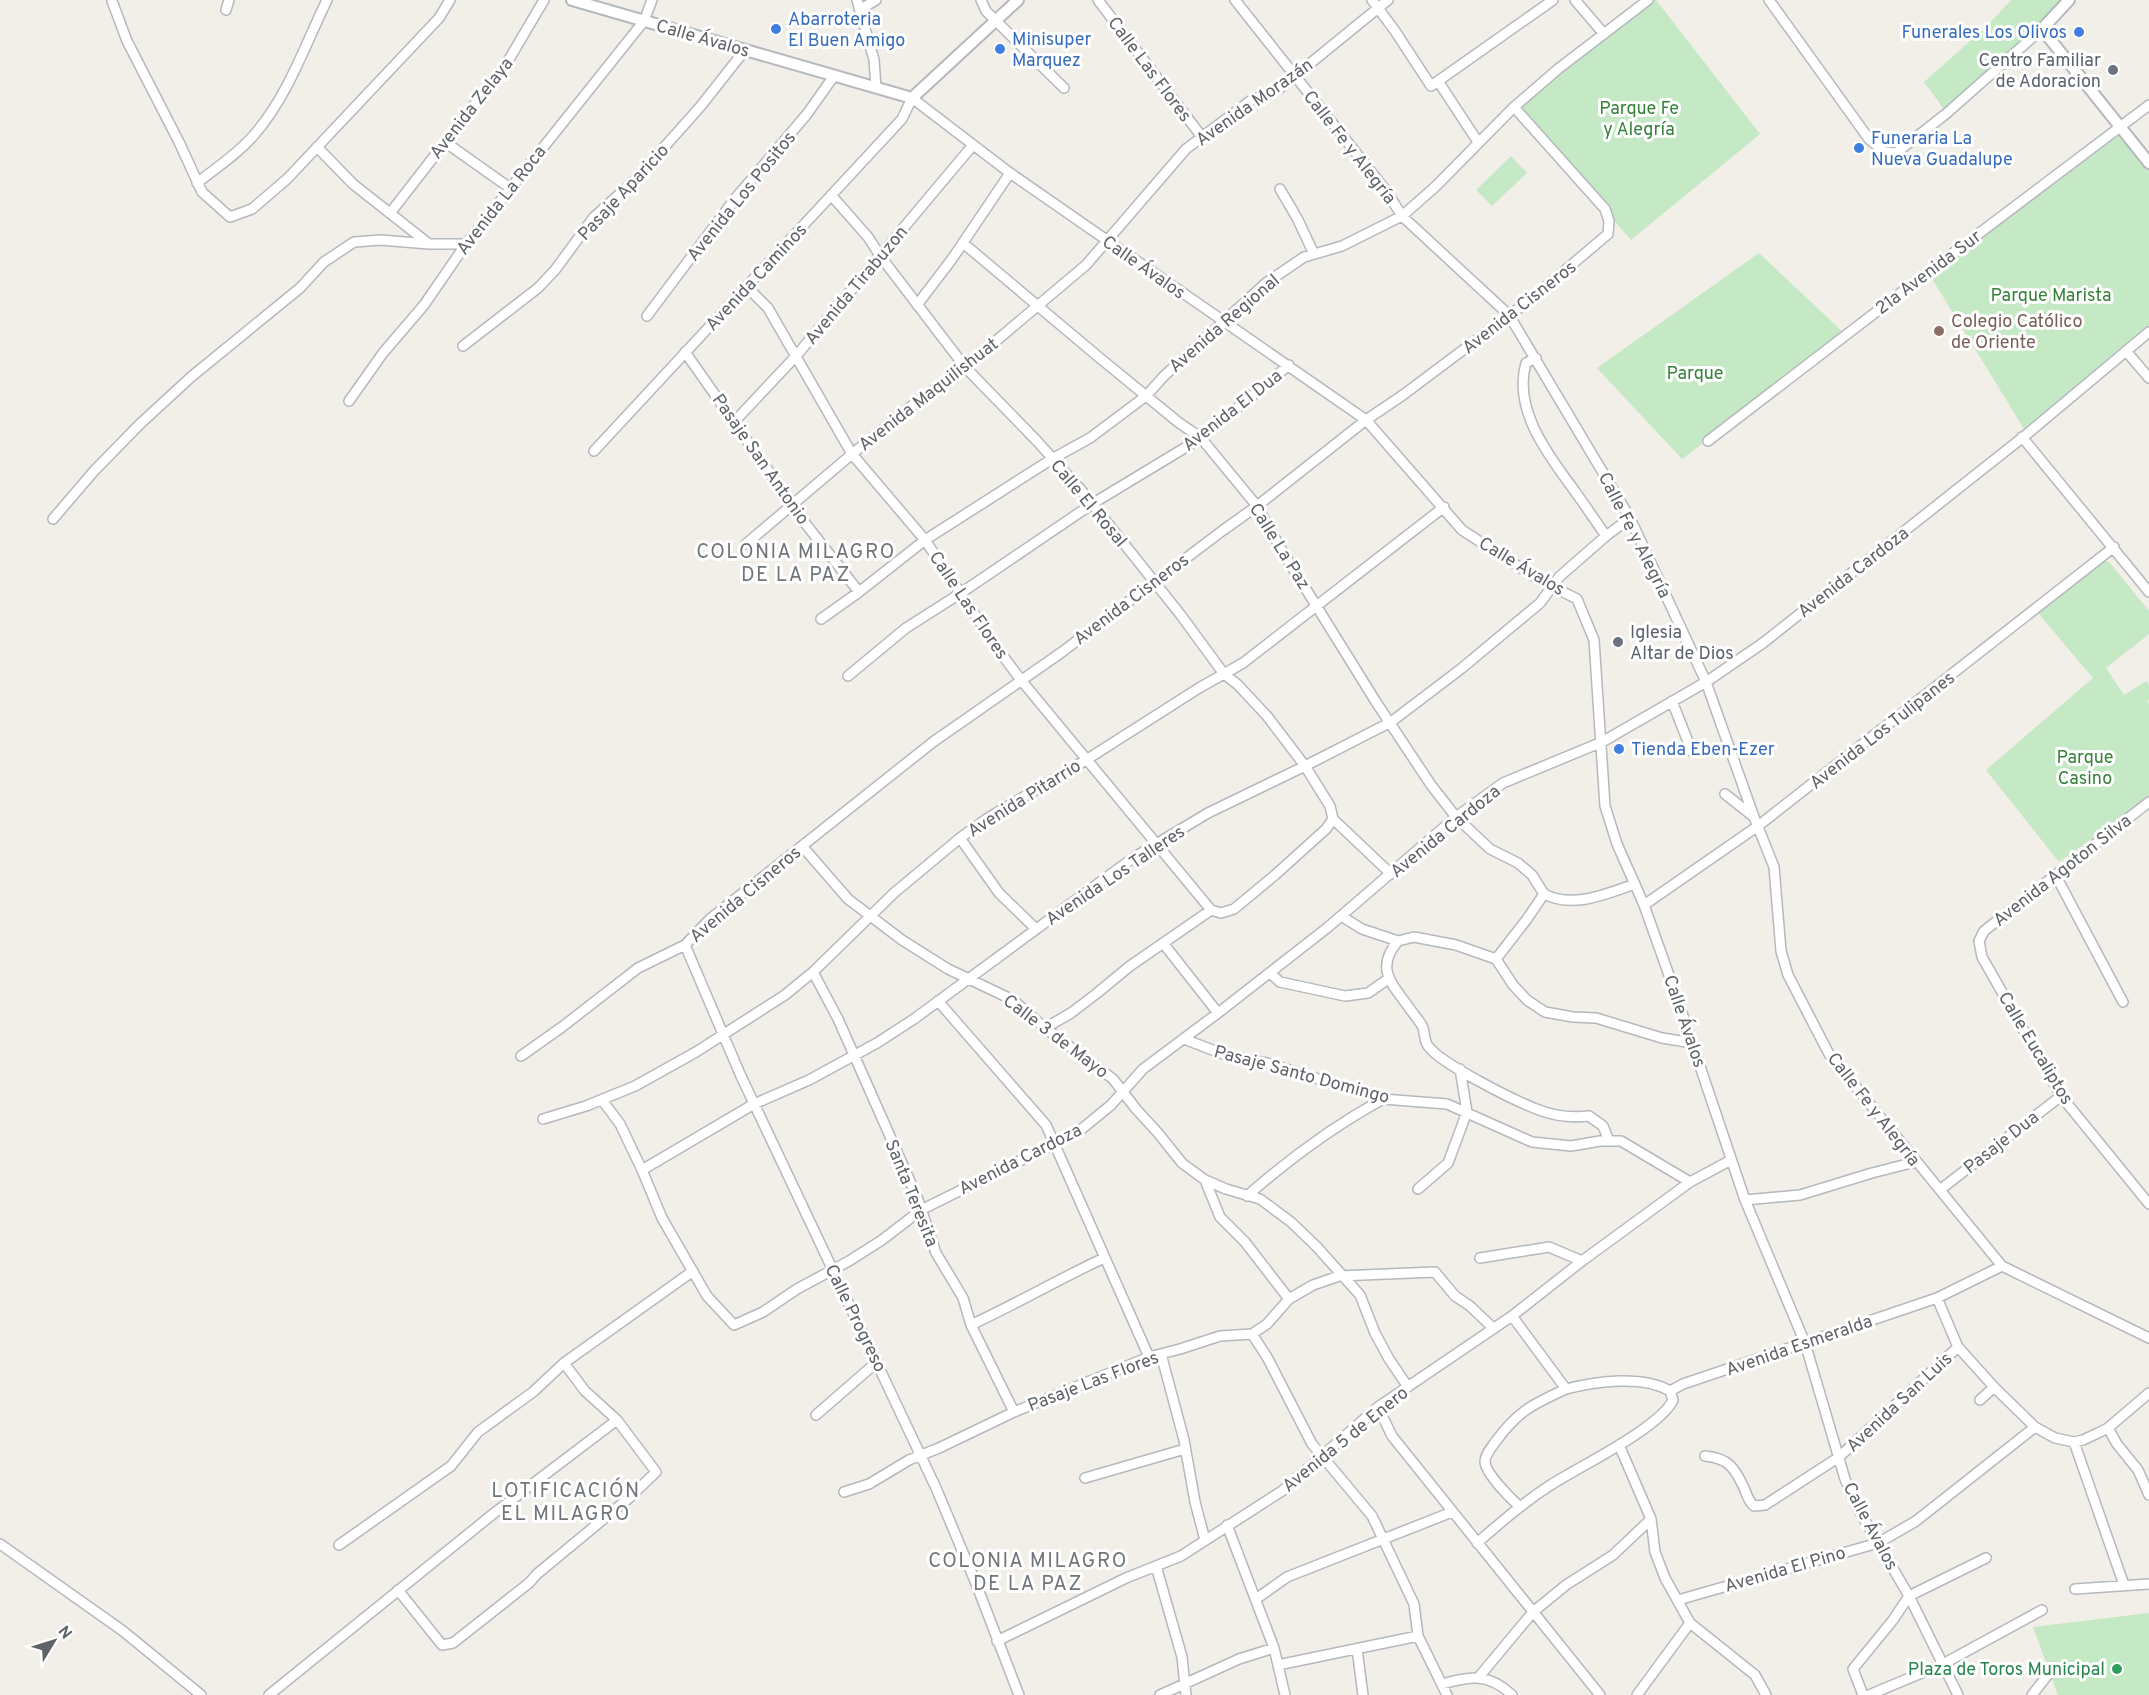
<svg xmlns="http://www.w3.org/2000/svg" width="2149" height="1695" viewBox="0 0 2149 1695" font-family="Overpass,sans-serif">
<rect width="100%" height="100%" fill="#f1efe8"/>
<path fill="#c5e8c5" d="M 1648,0 L 1656,0 L 1760,134 L 1631,240 L 1514,107 Z
M 2011,0 L 2069,0 L 1947,113 L 1924,82 L 1986,27 Z
M 2120,128 L 2149,164 L 2149,334 L 2027,434 L 1928,272 Z
M 1511,156 L 1527,173 L 1492,206 L 1476,190 Z
M 1759,253 L 1846,335 L 1682,459 L 1597,368 Z
M 2104,561 L 2109,562 L 2149,611 L 2149,634 L 2106,668 L 2124,695 L 2146,681 L 2149,685 L 2149,699 L 2147,702 L 2149,704 L 2149,798 L 2059,862 L 1986,770 L 2093,678 L 2038,613 Z
M 2149,1613 L 2149,1695 L 2058,1695 L 2033,1627 Z"/>
<g fill="none" stroke-linecap="round" stroke-linejoin="round">
<defs>
<path id="minor" d="M 857,0 L 874,60 L 876,88
M 981,0 L 986,11 L 1064,88
M 1098,0 L 1202,137
M 1235,0 L 1387,192 L 1402,216 L 1509,315 L 1630,518 L 1706,682 L 1754,817 L 1774,867 L 1781,951 L 1788,975 L 1829,1054 L 2002,1266 L 2149,1338
M 1372,0 L 1395,31 L 1431,86 L 1553,0
M 1575,0 L 1604,34
M 1769,0 L 1869,139 L 1885,152 L 1896,153 L 1947,113 L 2042,29
M 112,1 L 127,41 L 179,142 L 202,192 L 230,217 L 252,209 L 287,179 L 439,18 L 450,0
M 861,9 L 876,0
M 226,10 L 229,0
M 1438,81 L 1478,142
M 445,142 L 510,188
M 317,147 L 353,184 L 429,244
M 197,183 C 216,168 239,153 254,135 C 288,96 305,45 327,0
M 1280,189 L 1297,218 L 1314,254
M 831,195 L 868,237 L 881,257 L 965,367 L 1036,440 L 1082,491 L 1180,614 L 1224,674 L 1237,684 L 1267,716 L 1305,766 L 1330,806 L 1333,819
M 391,212 L 508,61 L 544,0
M 963,243 L 1101,359 L 1178,422 L 1201,438 L 1257,506 L 1281,549 L 1376,702 L 1431,785 L 1456,817 L 1490,849 L 1518,863 L 1532,875 L 1544,894 L 1527,919 L 1496,959
M 747,287 L 768,308 L 852,454 L 925,540 L 1000,652 L 1021,680 L 1211,910
M 917,305 L 952,259 L 1010,173
M 647,316 L 734,200 L 807,114 L 834,76
M 463,346 L 538,288 L 555,270 L 594,217 L 634,181 L 700,107 L 745,50
M 2126,351 L 2149,378
M 685,352 L 805,523 L 859,592
M 1536,358 L 1526,363 C 1513,408 1546,452 1571,486 C 1583,502 1594,519 1606,536
M 349,401 L 383,353 L 424,305 L 466,244 L 644,21 L 652,0
M 734,422 L 796,356 L 973,145
M 2022,437 L 2149,592
M 1708,441 L 1928,272 L 2149,105
M 594,451 L 902,119 L 912,98 L 1010,173 L 1366,420 L 1462,530 L 1541,581 L 1577,599 L 1594,640 L 1605,806 L 1617,844 L 1644,905 L 1675,992 L 1745,1200 L 1805,1343 L 1845,1479 L 1856,1505 L 1909,1596 L 1958,1695
M 53,519 L 94,471 L 140,424 L 191,377 L 300,288 L 324,262 L 354,242 L 381,240 L 429,244 L 466,244
M 746,544 L 852,454 L 909,408 L 965,367 L 1086,265 L 1186,149 L 1250,101 L 1280,88 L 1388,0
M 821,619 L 859,592 L 925,540 L 1052,459 L 1090,438 L 1146,396 L 1164,376 L 1266,283 L 1304,257 L 1342,246 L 1402,216 L 1435,187 L 1514,107 L 1558,69 L 1648,0
M 848,676 L 906,628 L 961,593 L 1092,504 L 1201,438 L 1289,365
M 1672,701 L 1692,752
M 1725,794 L 1754,817
M 2149,802 L 1984,931 L 1979,941 L 1982,957 L 2061,1096 L 2149,1204
M 1333,819 L 1391,874
M 960,838 L 999,893 L 1036,929
M 802,846 L 848,899 L 902,940 L 948,969 L 1013,1000 L 1045,1028 L 1113,1079 L 1136,1109 L 1158,1133 L 1182,1163 L 1205,1180 L 1220,1217 L 1245,1242 L 1289,1299
M 2056,876 L 2123,1002
M 1544,894 C 1573,909 1606,894 1635,884
M 1644,905 L 1758,826 L 2114,547
M 1341,916 L 1362,929 L 1398,941
M 1398,941 C 1374,969 1393,985 1410,1009 C 1414,1015 1421,1022 1423,1028 C 1425,1034 1424,1041 1428,1046 C 1441,1064 1515,1101 1539,1110 C 1555,1116 1572,1118 1589,1116 L 1603,1126 L 1609,1141
M 1398,941 L 1414,937 L 1456,945 L 1496,959 L 1513,985 L 1527,1000 L 1545,1012 L 1573,1017 L 1596,1018 L 1662,1038 L 1693,1043
M 1163,943 L 1218,1013
M 685,945 L 740,1074 L 936,1488 L 975,1581 L 1019,1695
M 813,972 L 838,1019 L 917,1197 L 936,1253 L 963,1298 L 971,1325 L 1014,1412
M 1270,973 L 1280,982 L 1345,996 L 1368,993 L 1388,979
M 938,1001 L 1046,1125 L 1149,1357
M 1045,1028 L 1071,1013 L 1096,994 L 1130,966 L 1211,910 L 1221,913 L 1234,909 L 1275,875 L 1326,829 L 1333,819
M 1184,1039 L 1228,1056 L 1267,1063 L 1383,1099 L 1447,1104 L 1532,1142 L 1571,1146 L 1600,1141 L 1621,1141 L 1690,1182
M 521,1056 L 562,1027 L 638,968 L 685,945 L 710,919 L 933,742 L 1062,652 L 1222,531 L 1257,506 L 1366,420 L 1403,395 L 1531,299 L 1608,234 L 1609,221 L 1605,209 L 1514,107
M 602,1100 L 620,1124 L 642,1170 L 662,1218 L 707,1296 L 734,1325 L 763,1312 L 797,1289 L 849,1261 L 882,1240 L 921,1210 L 1078,1132 L 1111,1105 L 1143,1069 L 1218,1013 L 1327,928 L 1456,817 L 1503,783 L 1602,742 L 1706,682 L 1763,643 L 2027,434 L 2149,332
M 543,1119 L 586,1106 L 635,1086 L 696,1052 L 785,995 L 813,972 L 894,893 L 960,838 L 988,818 L 1086,760 L 1199,688 L 1243,663 L 1444,507
M 642,1170 L 754,1104 L 809,1080 L 877,1043 L 914,1019 L 1133,858 L 1208,813 L 1305,766 L 1391,722 L 1462,668 L 1540,603 L 1559,577 L 1606,536 L 1630,518
M 1205,1180 L 1226,1189 L 1260,1199 L 1291,1222 L 1316,1246 L 1360,1295 L 1375,1333 L 1389,1359 L 1408,1387
M 1418,1189 L 1448,1163 L 1467,1112 L 1460,1069
M 1941,1189 L 2061,1096
M 1247,1196 C 1289,1159 1334,1126 1383,1099
M 1745,1200 L 1800,1195 L 1872,1173 L 1915,1162
M 1480,1258 L 1549,1247 L 1582,1261
M 1937,1298 L 1958,1347 L 1994,1387 L 2035,1427 L 2055,1438 L 2074,1442 L 2083,1440 L 2098,1433 L 2108,1428 L 2149,1393
M 1512,1316 L 1566,1389 C 1597,1381 1643,1375 1670,1391
M 971,1325 C 1016,1304 1059,1279 1104,1258
M 1252,1334 L 1267,1357 L 1312,1444 L 1372,1516 L 1414,1604 L 1418,1636 L 1447,1695
M 1161,1354 L 1184,1440 L 1195,1502 L 1205,1540
M 1670,1391 L 1683,1384 L 1937,1298 L 2002,1266
M 1980,1400 L 1994,1387
M 1378,1407 L 1392,1436 L 1600,1695
M 816,1415 L 877,1362
M 2108,1428 L 2117,1444 L 2138,1470 L 2149,1495
M 2074,1442 L 2124,1585
M 1619,1445 L 1651,1519 L 1655,1552 L 1665,1578 L 1690,1623 L 1755,1675 L 1766,1695
M 1705,1456 C 1728,1458 1735,1468 1744,1488 C 1747,1495 1748,1501 1754,1506 L 1765,1505 L 1839,1457 L 1958,1347
M 1085,1478 L 1185,1449
M 844,1492 L 869,1484 L 909,1460 L 939,1448 L 1014,1412 L 1149,1357 L 1180,1349 L 1220,1336 L 1252,1334 L 1267,1324 L 1289,1299 L 1313,1285 L 1339,1276 L 1435,1272 L 1455,1296 L 1470,1306 L 1493,1328
M 1520,1507 C 1511,1499 1486,1474 1485,1462 C 1485,1454 1492,1447 1496,1441 C 1518,1411 1533,1404 1566,1389
M 1227,1525 L 1274,1648 L 1285,1695
M 1477,1543 C 1500,1523 1523,1503 1549,1486 C 1578,1467 1660,1428 1673,1400 L 1670,1391
M 0,1544 L 123,1631 L 201,1695
M 339,1545 L 451,1466 L 478,1432 L 533,1392 L 564,1363 L 693,1271
M 1156,1566 L 1182,1657 L 1186,1695
M 2075,1589 L 2149,1584
M 398,1590 L 442,1645 L 453,1643 L 529,1583 L 537,1574 L 629,1498 L 656,1472 L 617,1420 L 585,1391 L 564,1363
M 1256,1599 L 1287,1577 L 1452,1512
M 1678,1600 L 1878,1543 L 1916,1521 L 2035,1427
M 997,1641 L 1126,1578 L 1181,1556 L 1282,1491 L 1378,1407 L 1512,1316 L 1582,1261 L 1690,1182 L 1731,1160
M 1357,1649 L 1363,1695
M 1278,1665 L 1418,1636
M 1478,1678 L 1533,1612 L 1566,1585 L 1613,1555 L 1651,1519
M 1442,1684 C 1471,1676 1489,1673 1512,1695
M 269,1695 L 493,1514 L 617,1420
M 1160,1695 L 1239,1659 L 1274,1648
M 1637,1695 L 1690,1623
M 1863,1695 L 1853,1669 L 1893,1620 L 1909,1596 L 1986,1558
M 1869,1695 L 1943,1664 L 2042,1610
M 2032,1695 L 2050,1672"/>
<path id="tertiary" d="M 572,0 L 912,98 L 1018,0
M 2069,0 L 2042,29 L 2149,163"/>
</defs>
<use href="#minor" stroke="#b5b8bc" stroke-width="12"/>
<use href="#tertiary" stroke="#b5b8bc" stroke-width="14"/>
<use href="#minor" stroke="#fff" stroke-width="9"/>
<use href="#tertiary" stroke="#fff" stroke-width="10"/>
</g>
<g fill="#3f7fe0" stroke="#fff" stroke-width="2">
<circle cx="776" cy="29" r="6"/>
<circle cx="2079" cy="32" r="6"/>
<circle cx="1000" cy="49" r="6"/>
<circle cx="1859" cy="148" r="6"/>
<circle cx="1619" cy="749" r="6"/>
</g>
<g fill="#6b7280" stroke="#fff" stroke-width="2">
<circle cx="2113" cy="70" r="6"/>
<circle cx="1618" cy="642" r="6"/>
</g>
<circle fill="#8d6e63" stroke="#fff" stroke-width="2" cx="1939" cy="331" r="6"/>
<circle fill="#2e9e5b" stroke="#fff" stroke-width="2" cx="2117" cy="1669" r="6"/>
<g text-anchor="middle" stroke-width="6" stroke-linejoin="round" paint-order="stroke">
<g font-size="18" fill="#366cbe" stroke="#fff" text-anchor="start">
<text x="788" y="25">Abarroteria<tspan x="788" dy="21">El Buen Amigo</tspan></text>
<text x="2067" y="38" text-anchor="end">Funerales Los Olivos</text>
<text x="1012" y="45">Minisuper<tspan x="1012" dy="21">Marquez</tspan></text>
<text x="1871" y="144">Funeraria La<tspan x="1871" dy="21">Nueva Guadalupe</tspan></text>
<text x="1631" y="755">Tienda Eben-Ezer</text>
</g>
<g font-size="18" fill="#5f6368" stroke="#fff">
<text transform="translate(703 38) rotate(16)" y="6">Calle Ávalos</text>
<text transform="translate(1150 69) rotate(53)" y="6">Calle Las Flores</text>
<text transform="translate(1254 102) rotate(-35)" y="6">Avenida Morazán</text>
<text transform="translate(471 108) rotate(-52)" y="6">Avenida Zelaya</text>
<text transform="translate(1350 147) rotate(52)" y="6">Calle Fe y Alegría</text>
<text transform="translate(623 192) rotate(-47)" y="6">Pasaje Aparicio</text>
<text transform="translate(741 196) rotate(-51)" y="6">Avenida Los Positos</text>
<text transform="translate(501 200) rotate(-52)" y="6">Avenida La Roca</text>
<text transform="translate(1144 267) rotate(35)" y="6">Calle Ávalos</text>
<text transform="translate(1928 272) rotate(-37)" y="6">21a Avenida Sur</text>
<text transform="translate(756 277) rotate(-47)" y="6">Avenida Caminos</text>
<text transform="translate(856 285) rotate(-50)" y="6">Avenida Tirabuzon</text>
<text transform="translate(1519 307) rotate(-38)" y="6">Avenida Cisneros</text>
<text transform="translate(1224 323) rotate(-41)" y="6">Avenida Regional</text>
<text transform="translate(928 394) rotate(-38)" y="6">Avenida Maquilishuat</text>
<text transform="translate(1232 410) rotate(-38)" y="6">Avenida El Dua</text>
<text transform="translate(761 459) rotate(55)" y="6">Pasaje San Antonio</text>
<text transform="translate(1089 503) rotate(50)" y="6">Calle El Rosal</text>
<text transform="translate(1635 535) rotate(63)" y="6">Calle Fe y Alegría</text>
<text transform="translate(1280 546) rotate(58)" y="6">Calle La Paz</text>
<text transform="translate(1522 566) rotate(31)" y="6">Calle Ávalos</text>
<text transform="translate(1853 572) rotate(-38)" y="6">Avenida Cardoza</text>
<text transform="translate(1131 599) rotate(-37)" y="6">Avenida Cisneros</text>
<text transform="translate(969 605) rotate(56)" y="6">Calle Las Flores</text>
<text transform="translate(1882 730) rotate(-38)" y="6">Avenida Los Tulipanes</text>
<text transform="translate(1024 798) rotate(-32)" y="6">Avenida Pitarrio</text>
<text transform="translate(1445 831) rotate(-39)" y="6">Avenida Cardoza</text>
<text transform="translate(2062 870) rotate(-38)" y="6">Avenida Agoton Silva</text>
<text transform="translate(1115 875) rotate(-34)" y="6">Avenida Los Talleres</text>
<text transform="translate(745 894) rotate(-40)" y="6">Avenida Cisneros</text>
<text transform="translate(1685 1021) rotate(71)" y="6">Calle Ávalos</text>
<text transform="translate(1056 1036) rotate(37)" y="6">Calle 3 de Mayo</text>
<text transform="translate(2036 1048) rotate(59)" y="6">Calle Eucaliptos</text>
<text transform="translate(1302 1074) rotate(15)" y="6">Pasaje Santo Domingo</text>
<text transform="translate(1874 1109) rotate(52)" y="6">Calle Fe y Alegría</text>
<text transform="translate(2001 1142) rotate(-38)" y="6">Pasaje Dua</text>
<text transform="translate(1020 1159) rotate(-27)" y="6">Avenida Cardoza</text>
<text transform="translate(912 1193) rotate(68)" y="6">Santa Teresita</text>
<text transform="translate(856 1318) rotate(64)" y="6">Calle Progreso</text>
<text transform="translate(1799 1345) rotate(-19)" y="6">Avenida Esmeralda</text>
<text transform="translate(1093 1381) rotate(-21)" y="6">Pasaje Las Flores</text>
<text transform="translate(1899 1402) rotate(-43)" y="6">Avenida San Luis</text>
<text transform="translate(1345 1439) rotate(-39)" y="6">Avenida 5 de Enero</text>
<text transform="translate(1871 1526) rotate(62)" y="6">Calle Ávalos</text>
<text transform="translate(1785 1569) rotate(-16)" y="6">Avenida El Pino</text>
</g>
<g font-size="18" fill="#5b616d" stroke="#fff" text-anchor="end">
<text x="2101" y="66">Centro Familiar<tspan x="2101" dy="21">de Adoracion</tspan></text>
<text x="1630" y="638" text-anchor="start">Iglesia<tspan x="1630" dy="21">Altar de Dios</tspan></text>
</g>
<g font-size="18" fill="#348238" stroke="#fff">
<text x="1639" y="114">Parque Fe<tspan x="1639" dy="21">y Alegría</tspan></text>
<text x="2051" y="301">Parque Marista</text>
<text x="1695" y="379">Parque</text>
<text x="2085" y="763">Parque<tspan x="2085" dy="21">Casino</tspan></text>
</g>
<g font-size="18" fill="#785e54" stroke="#fff" text-anchor="start">
<text x="1951" y="327">Colegio Católico<tspan x="1951" dy="21">de Oriente</tspan></text>
</g>
<g font-size="18" fill="#27864d" stroke="#fff" text-anchor="end">
<text x="2105" y="1675">Plaza de Toros Municipal</text>
</g>
<g font-size="20" letter-spacing="1.5" fill="#70757a" stroke="#fff">
<text x="796" y="558">COLONIA MILAGRO<tspan x="796" dy="23">DE LA PAZ</tspan></text>
<text x="566" y="1497">LOTIFICACIÓN<tspan x="566" dy="23">EL MILAGRO</tspan></text>
<text x="1028" y="1567">COLONIA MILAGRO<tspan x="1028" dy="23">DE LA PAZ</tspan></text>
</g>
</g>
<g transform="translate(54 1641) rotate(52)" stroke="#ffffff" stroke-width="4.5" paint-order="stroke">
<path d="M0-4.5L10 22L0 15L-10 22Z" fill="#5f6368"/>
<text y="-9" font-size="16" font-weight="bold" text-anchor="middle" fill="#5f6368">N</text>
</g>
</svg>
